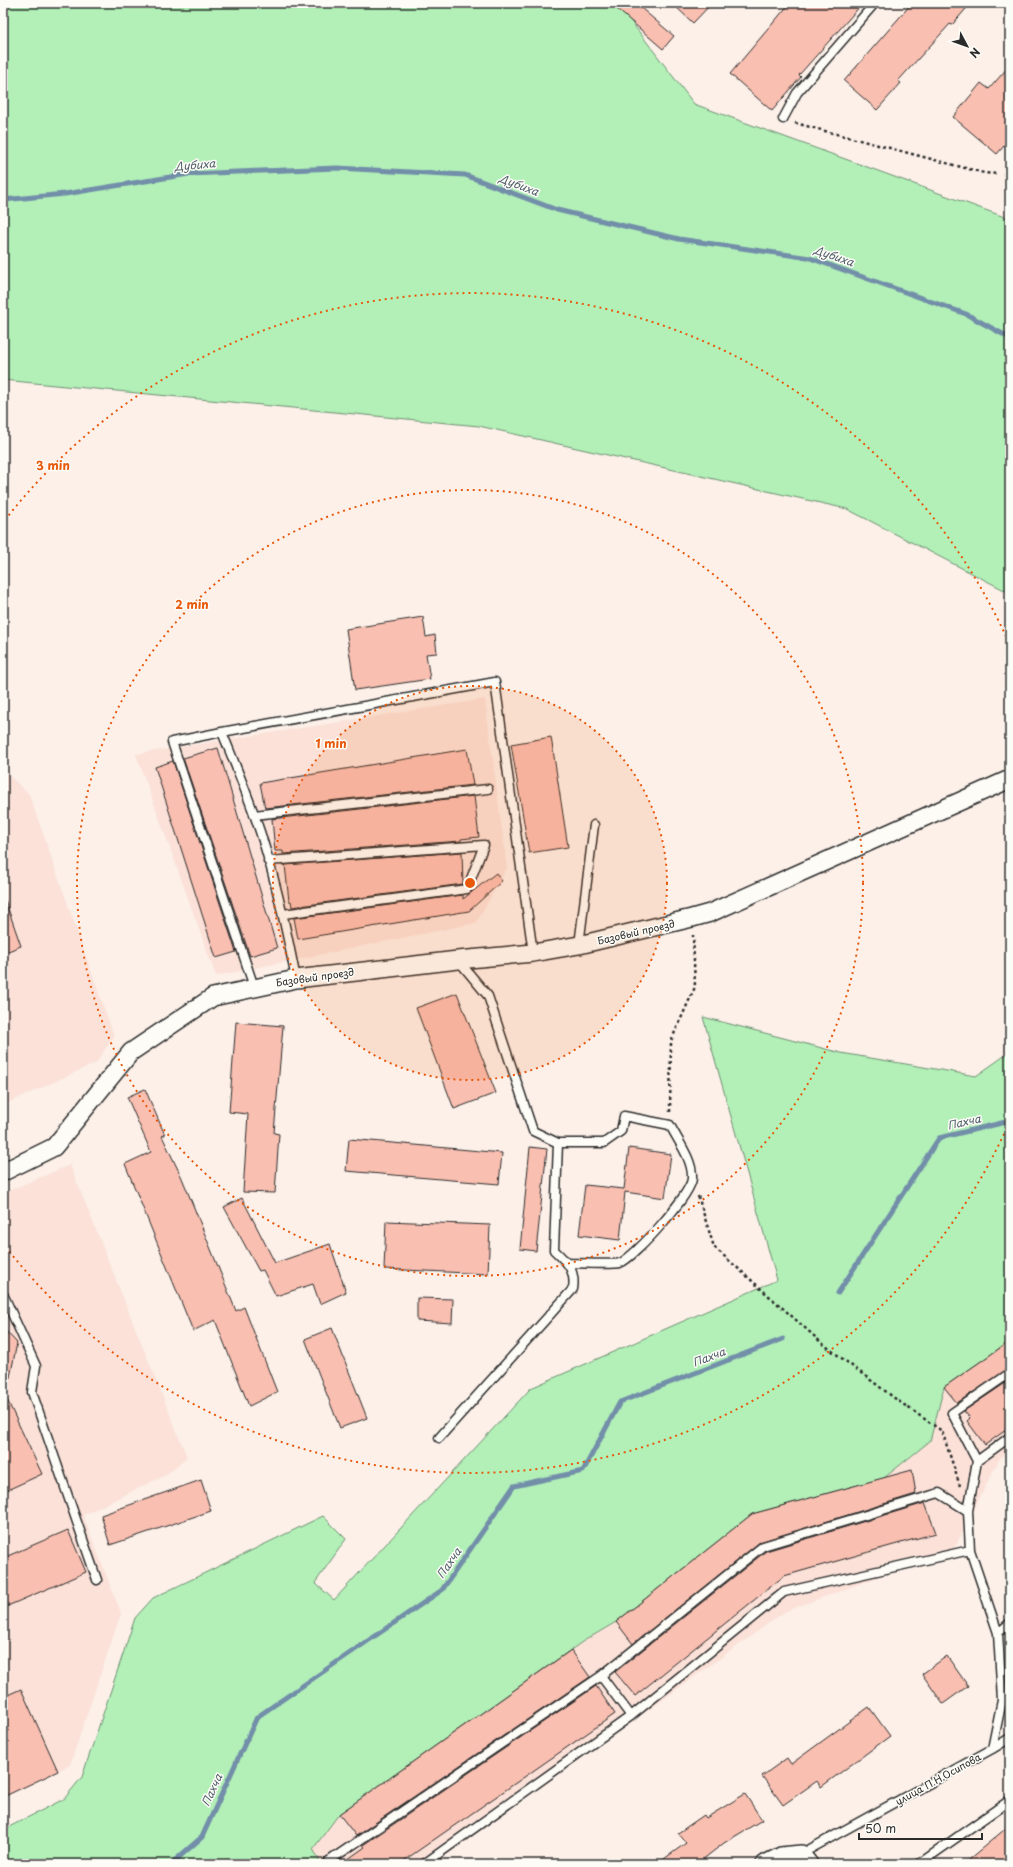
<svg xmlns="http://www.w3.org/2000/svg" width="1013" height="1867" viewBox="0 0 1013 1867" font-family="'Playpen Sans',sans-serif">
<rect width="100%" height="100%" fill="#fcf0e9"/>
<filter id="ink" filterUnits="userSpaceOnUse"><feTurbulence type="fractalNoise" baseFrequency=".025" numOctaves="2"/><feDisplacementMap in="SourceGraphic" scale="8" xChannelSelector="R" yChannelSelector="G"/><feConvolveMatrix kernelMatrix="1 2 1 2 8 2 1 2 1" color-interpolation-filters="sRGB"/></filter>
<g filter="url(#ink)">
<path fill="#fbe1d8" d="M 485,699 L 507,868 L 476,923 L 216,976 L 136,754 Z
M 3,770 L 29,794 L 114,1036 L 96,1063 L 3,1105 Z
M 70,1165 L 187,1457 L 166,1475 L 83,1515 L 121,1613 L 70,1765 L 3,1797 L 3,1193 Z
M 1010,1341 L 1010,1451 L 1000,1458 L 954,1549 L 786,1611 L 434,1864 L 321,1864 L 313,1849 L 339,1814 L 582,1642 L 616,1622 L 752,1514 L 884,1478 L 930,1441 L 944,1387 Z"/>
<path fill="#b2f0b7" stroke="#6e8e71" d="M 3,3 L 617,3 L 694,104 L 1010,219 L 1010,593 L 847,509 L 479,426 L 3,380 Z
M 703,1017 L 841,1053 L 976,1076 L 1010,1052 L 1010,1341 L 944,1387 L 930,1441 L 884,1478 L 752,1514 L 616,1622 L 582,1642 L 339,1814 L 313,1849 L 321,1864 L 3,1864 L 3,1830 L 64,1799 L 82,1777 L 135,1618 L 153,1598 L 323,1516 L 346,1539 L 315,1583 L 334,1600 L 531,1388 L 777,1280 Z"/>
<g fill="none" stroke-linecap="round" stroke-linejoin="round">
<path stroke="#728ea9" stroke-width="5" d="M 3,200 L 65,194 L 189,174 L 337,168 L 465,175 L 557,210 L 679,239 L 810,258 L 966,314 L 1010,338
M 838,1293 L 939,1138 L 1010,1121
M 171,1864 L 202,1837 L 257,1717 L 442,1590 L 514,1486 L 583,1471 L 620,1402 L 783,1339"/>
</g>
<path fill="#f9bfb1" stroke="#2b2b2b" d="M 610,3 L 635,3 L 674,36 L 663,49 Z
M 672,3 L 712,3 L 693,23 Z
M 790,3 L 863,3 L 799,75 L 801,77 L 772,111 L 730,74 Z
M 912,3 L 971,3 L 952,25 L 950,24 L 898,81 L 901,83 L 877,110 L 844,81 Z
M 1010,65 L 1010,139 L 997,154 L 953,117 L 981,83 L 989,89 Z
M 423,617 L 426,637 L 435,635 L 437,653 L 426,654 L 430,679 L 355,690 L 346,629 Z
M 551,737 L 568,847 L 529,853 L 511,744 Z
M 218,748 L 277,948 L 250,956 L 183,758 Z
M 467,749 L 473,785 L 265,808 L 260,783 Z
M 173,761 L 236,952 L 216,958 L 155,767 Z
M 474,796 L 479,837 L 461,839 L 461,841 L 283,854 L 283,851 L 275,851 L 272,819 Z
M 462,852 L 463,884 L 292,907 L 291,901 L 289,901 L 285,865 Z
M 496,873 L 502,881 L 469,911 L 298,939 L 294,918 L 463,895 L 463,899 Z
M 3,900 L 5,900 L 21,946 L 3,953 Z
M 457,993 L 496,1093 L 454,1109 L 416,1008 Z
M 236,1022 L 283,1026 L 274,1133 L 279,1134 L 275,1193 L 243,1192 L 248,1114 L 229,1112 Z
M 145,1089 L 165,1135 L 162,1136 L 182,1178 L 236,1311 L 244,1307 L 277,1392 L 249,1406 L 215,1320 L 193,1331 L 125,1164 L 151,1152 L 127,1097 Z
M 349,1139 L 502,1153 L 499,1184 L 346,1171 Z
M 530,1147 L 547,1149 L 536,1251 L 520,1249 Z
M 629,1148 L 671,1154 L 665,1198 L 625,1192 L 620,1240 L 579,1235 L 585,1185 L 624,1189 Z
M 242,1198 L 275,1263 L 330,1244 L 346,1292 L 320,1304 L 313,1284 L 276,1296 L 263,1270 L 259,1271 L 224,1207 Z
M 386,1221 L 490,1225 L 488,1274 L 384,1269 Z
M 417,1298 L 453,1299 L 452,1323 L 417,1321 Z
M 3,1328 L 17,1343 L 9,1382 L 3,1381 Z
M 332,1328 L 367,1418 L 340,1428 L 305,1339 Z
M 1010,1341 L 1010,1368 L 957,1403 L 944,1387 Z
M 1010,1380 L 1010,1427 L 985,1445 L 967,1421 L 970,1418 L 964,1411 Z
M 3,1391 L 42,1474 L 3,1492 Z
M 912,1470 L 916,1494 L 760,1542 L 633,1644 L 616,1622 L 752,1514 Z
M 201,1480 L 211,1511 L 110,1545 L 101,1515 Z
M 925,1503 L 936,1533 L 784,1576 L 635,1696 L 615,1672 L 766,1551 Z
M 68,1530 L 86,1572 L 3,1608 L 3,1558 Z
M 571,1650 L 590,1677 L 356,1836 L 339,1814 Z
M 947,1656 L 968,1686 L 943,1704 L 922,1674 Z
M 596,1686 L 615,1714 L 399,1864 L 341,1864 L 365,1847 L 363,1845 Z
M 21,1689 L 58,1771 L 3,1797 L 3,1697 Z
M 869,1707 L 890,1736 L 821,1787 L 817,1781 L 783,1805 L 762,1776 L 787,1758 L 791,1764 Z
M 745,1794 L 762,1820 L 724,1843 L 697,1864 L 657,1864 L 686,1843 L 678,1833 L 704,1815 L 706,1818 Z
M 1010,1825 L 1010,1864 L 963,1864 Z"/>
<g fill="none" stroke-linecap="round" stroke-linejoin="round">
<defs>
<path id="service" d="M 783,119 L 797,93 L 875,3
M 1009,174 L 1010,173
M 222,732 L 172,742 L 254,987
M 254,815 L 488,789
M 268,861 L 484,845 L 467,889 L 283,914
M 579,945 L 594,825
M 458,960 L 488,996 L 533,1131 L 558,1143 L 604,1143 L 621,1131 L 624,1116 L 670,1125 C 678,1141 693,1160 692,1178 C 692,1194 635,1257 620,1263 C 614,1265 576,1263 568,1263
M 296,979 C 285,923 273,867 254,814 C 244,786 233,759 222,732 L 495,682 L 533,953
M 3,1294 L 36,1366 L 32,1392 L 97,1580
M 439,1438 L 573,1289 C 576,1270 567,1262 554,1250 L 558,1143
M 977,1461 L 952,1413 L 1010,1373
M 970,1550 L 968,1511 L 977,1461 L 1010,1437
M 998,1633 L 1010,1623
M 601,1676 L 631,1716
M 992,1749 L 1010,1738
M 329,1861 L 601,1676 L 763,1546 L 939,1493 L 968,1511
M 424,1864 L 631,1716 L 784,1592 L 970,1550 L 998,1633 L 1002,1700 L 992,1749 L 801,1854
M 919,1864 L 1010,1800"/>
<path id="minor" d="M 3,1172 L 54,1147 L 131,1052 L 213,997 L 296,979 L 458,960 L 533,953 L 579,945 L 692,918 L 710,913 L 1010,779
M 765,1864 L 781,1856 L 801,1854 L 809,1864"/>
</defs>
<use href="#service" stroke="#2b2b2b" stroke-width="11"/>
<use href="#minor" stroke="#2b2b2b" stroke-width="20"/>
<path stroke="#2b2b2b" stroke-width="2.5" stroke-dasharray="3 3" stroke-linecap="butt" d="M 795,123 L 984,173 L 998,174
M 670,1112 L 671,1041 L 695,987 L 693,935
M 698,1196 L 714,1247 L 823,1344 L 897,1400 L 942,1431 L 960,1486"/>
<use href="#service" stroke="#fdfcf7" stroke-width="8"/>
<use href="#minor" stroke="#fdfcf7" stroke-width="17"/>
</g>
</g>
<circle cx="470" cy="883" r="197" fill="#e8590c" fill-opacity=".12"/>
<g fill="none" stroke="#e8590c" stroke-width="2" stroke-dasharray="2 4">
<circle cx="470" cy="883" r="197"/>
<circle cx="470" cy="883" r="393"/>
<path d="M1009 1123A590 590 0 0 1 5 1246M5 520A590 590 0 0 1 1009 643"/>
</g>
<g text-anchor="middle" stroke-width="3" stroke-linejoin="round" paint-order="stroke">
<g font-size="10" fill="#2b2b2b" stroke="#fdfcf7">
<text transform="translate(636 932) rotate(-13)" y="4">Базовый проезд</text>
<text transform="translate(315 977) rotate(-8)" y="4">Базовый проезд</text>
<text transform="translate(938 1779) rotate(-29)" y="4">улица П.Н.Осипова</text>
</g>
<g font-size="11" font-style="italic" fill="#4e5d6a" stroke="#fdfcf7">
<text transform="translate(195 165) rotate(-5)" y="4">Дубиха</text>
<text transform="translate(519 185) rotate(21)" y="4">Дубиха</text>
<text transform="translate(834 256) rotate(19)" y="4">Дубиха</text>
<text transform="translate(964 1122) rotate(-13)" y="4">Пахча</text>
<text transform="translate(709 1357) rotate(-21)" y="4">Пахча</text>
<text transform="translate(449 1563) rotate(-55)" y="4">Пахча</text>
<text transform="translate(212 1790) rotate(-65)" y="4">Пахча</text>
</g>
</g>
<circle cx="470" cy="883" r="6" fill="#e8590c" stroke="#fdfcf7" stroke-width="2"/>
<g font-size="12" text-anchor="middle" font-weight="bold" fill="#e8590c" stroke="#fdfcf7" stroke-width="3" stroke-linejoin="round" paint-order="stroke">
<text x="53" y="470">3 min</text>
<text x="192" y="609">2 min</text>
<text x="331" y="748">1 min</text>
</g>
<rect width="1013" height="1867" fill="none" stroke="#fdfcf7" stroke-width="16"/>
<rect x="8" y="8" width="997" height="1851" fill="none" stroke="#2b2b2b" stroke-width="1.5" filter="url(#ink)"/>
<g transform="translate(967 46) rotate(131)" stroke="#fdfcf7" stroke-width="3" paint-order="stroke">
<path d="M0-3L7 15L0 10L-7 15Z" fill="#2b2b2b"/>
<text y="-6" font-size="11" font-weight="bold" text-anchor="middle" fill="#2b2b2b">N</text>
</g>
<path d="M859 1833v6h123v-6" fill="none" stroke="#2b2b2b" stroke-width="2"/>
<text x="865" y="1833" font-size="12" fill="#2b2b2b" stroke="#fdfcf7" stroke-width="3" paint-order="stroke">50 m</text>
</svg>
